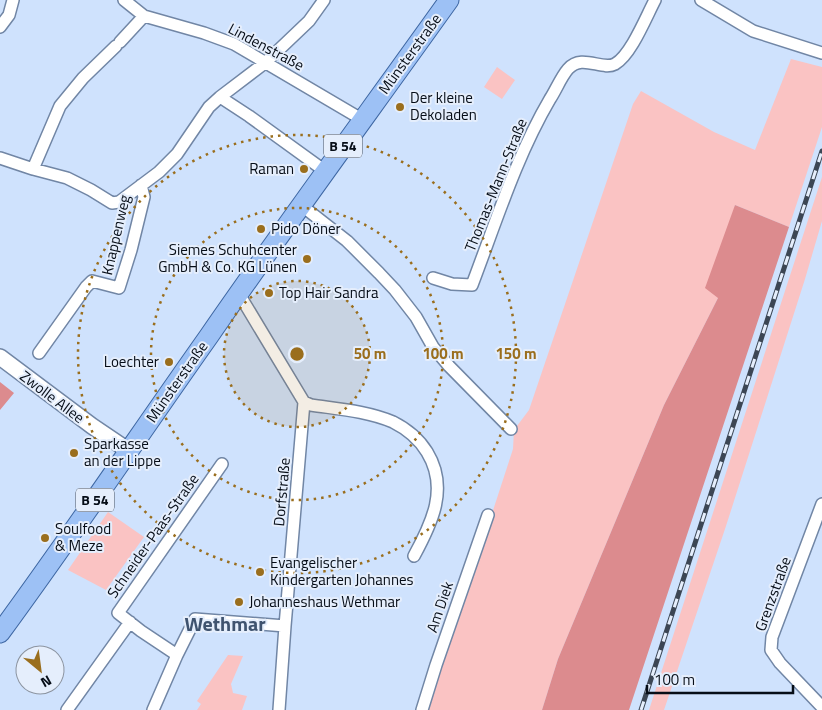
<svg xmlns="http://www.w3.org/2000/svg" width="822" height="710" viewBox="0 0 822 710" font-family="'Titillium Web',sans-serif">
<rect width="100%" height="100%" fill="#cfe2fd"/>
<path fill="#fac3c3" d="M 791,59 L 822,67 L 822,127 L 789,227 L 735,205 L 718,298 L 664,405 L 558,659 L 542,710 L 428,710 L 513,449 L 514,430 L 529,410 L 633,104 L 641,91 L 714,132 L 755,150 Z
M 497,67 L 515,80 L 502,99 L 484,87 Z
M 822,177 L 822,221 L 805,279 L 726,526 L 664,710 L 649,710 Z
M 108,512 L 144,537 L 106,590 L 68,570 Z
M 228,655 L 243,656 L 231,684 L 233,693 L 247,696 L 242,710 L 197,710 L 201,704 L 197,701 Z"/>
<path fill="#dc8b8e" d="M 735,205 L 789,227 L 629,710 L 542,710 L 558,659 L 664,405 L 718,298 L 705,288 Z
M 0,382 L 14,393 L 0,410 Z"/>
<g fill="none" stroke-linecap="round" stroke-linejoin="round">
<defs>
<path id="minor" d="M 124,0 L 144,16 L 204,33 L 234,44 L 363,120
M 701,0 L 753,31 L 822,53
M 0,27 L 9,15 L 13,0
M 120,42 L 144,16
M 220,97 L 249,116 L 325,171
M 0,158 L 33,169 L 67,178 L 91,190 L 112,203 L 119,202 L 159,172 L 177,154 L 209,107 L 220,97 L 266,62 L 309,21 L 324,0
M 33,169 L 60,106 L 83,78 L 116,46
M 301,205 L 347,241 L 379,273 L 395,290 L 416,317 L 433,347 L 449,366 L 511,429
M 433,278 L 452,284 L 472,285 C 496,222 516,157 550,99 C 556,90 561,77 568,69 C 582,53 602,71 615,64 C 631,55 646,17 655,0
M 239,294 L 304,402 L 285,626 L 279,710
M 39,353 L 86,287 L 92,281 L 119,288 L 131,250 L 144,197 L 141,185
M 304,402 L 311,405 C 338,409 367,411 393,422 C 407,429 419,439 427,452 C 449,488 432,523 414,556
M 822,504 L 772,637 L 771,650 L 780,663 L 822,707
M 177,655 L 141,631 L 118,613 L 222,464
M 67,710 L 130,622
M 153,710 L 177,655 L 195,619 L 285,626
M 422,710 L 436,665 L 488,515"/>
<path id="tertiary" d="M 0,357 L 92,426 L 129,451"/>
<path id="primary" d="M 0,633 C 72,535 139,435 209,336 C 287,223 369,112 449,0"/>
</defs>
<use href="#minor" stroke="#7186a5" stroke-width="14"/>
<use href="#tertiary" stroke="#7186a5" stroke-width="18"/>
<use href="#primary" stroke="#3e67a3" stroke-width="21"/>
<use href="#minor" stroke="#fff" stroke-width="11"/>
<use href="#tertiary" stroke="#fff" stroke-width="15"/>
<use href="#primary" stroke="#9dc1f5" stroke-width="19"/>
<defs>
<path id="rail" d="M 641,710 L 822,151"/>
</defs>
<use href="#rail" stroke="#3c4654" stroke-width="5"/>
<use href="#rail" stroke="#e5eefc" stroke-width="3" stroke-dasharray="9" stroke-linecap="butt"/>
</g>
<circle cx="297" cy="354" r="73" fill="#9a6e1d" fill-opacity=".12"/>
<g fill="none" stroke="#9a6e1d" stroke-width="2.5" stroke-dasharray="2.5 5">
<circle cx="297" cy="354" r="73"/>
<circle cx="297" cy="354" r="146"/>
<circle cx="297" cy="354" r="219"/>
</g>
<g fill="#9a6e1d" stroke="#e5eefc" stroke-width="2">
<circle cx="400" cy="107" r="5"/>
<circle cx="304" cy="169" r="5"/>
<circle cx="261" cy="229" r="5"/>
<circle cx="307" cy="259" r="5"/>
<circle cx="269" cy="293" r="5"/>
<circle cx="169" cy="362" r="5"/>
<circle cx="74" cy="453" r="5"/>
<circle cx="45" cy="538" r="5"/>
<circle cx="260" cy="572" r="5"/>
<circle cx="239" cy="602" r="5"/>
</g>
<g text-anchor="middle" stroke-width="4" stroke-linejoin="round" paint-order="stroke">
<g fill="#e5eefc" stroke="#49505c" stroke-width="1">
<rect x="324" y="134.5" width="38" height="23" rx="4"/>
<rect x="76" y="488.5" width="38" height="23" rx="4"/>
</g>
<g font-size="14" font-weight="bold" fill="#060d17">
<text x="343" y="151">B 54</text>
<text x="95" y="505">B 54</text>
</g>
<g font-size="15" fill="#060d17" stroke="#e5eefc">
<text transform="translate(266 47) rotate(28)" y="5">Lindenstraße</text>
<text transform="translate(410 54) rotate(-54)" y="5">Münsterstraße</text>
<text transform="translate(496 185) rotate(-68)" y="5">Thomas-Mann-Straße</text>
<text transform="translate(116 235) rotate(-77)" y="5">Knappenweg</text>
<text transform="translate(177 382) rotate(-55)" y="5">Münsterstraße</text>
<text transform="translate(52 397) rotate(37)" y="5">Zwolle Allee</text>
<text transform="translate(282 492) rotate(-85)" y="5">Dorfstraße</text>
<text transform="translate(153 536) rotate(-55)" y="5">Schneider-Paas-Straße</text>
<text transform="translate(773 594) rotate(-70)" y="5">Grenzstraße</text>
<text transform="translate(440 607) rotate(-71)" y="5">Am Diek</text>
</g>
<g font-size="15" fill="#060d17" stroke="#e5eefc" text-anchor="start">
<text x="410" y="103">Der kleine<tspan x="410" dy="17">Dekoladen</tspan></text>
<text x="294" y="174" text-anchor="end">Raman</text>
<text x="271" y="234">Pido Döner</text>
<text x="297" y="255" text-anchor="end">Siemes Schuhcenter<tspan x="297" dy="17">GmbH &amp; Co. KG Lünen</tspan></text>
<text x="279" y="298">Top Hair Sandra</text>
<text x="159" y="367" text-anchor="end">Loechter</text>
<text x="84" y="449">Sparkasse<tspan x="84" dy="17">an der Lippe</tspan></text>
<text x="55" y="534">Soulfood<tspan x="55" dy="17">&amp; Meze</tspan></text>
<text x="270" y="568">Evangelischer<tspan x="270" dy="17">Kindergarten Johannes</tspan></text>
<text x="249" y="607">Johanneshaus Wethmar</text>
</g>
<g font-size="20" font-weight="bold" fill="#3f536f" stroke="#e5eefc">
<text x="225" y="631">Wethmar</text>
</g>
</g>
<circle cx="297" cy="354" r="8" fill="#9a6e1d" stroke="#e5eefc" stroke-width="2.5"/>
<g font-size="15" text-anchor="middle" font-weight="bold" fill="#9a6e1d" stroke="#e5eefc" stroke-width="4" stroke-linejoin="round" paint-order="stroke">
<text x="370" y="359">50 m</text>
<text x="443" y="359">100 m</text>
<text x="516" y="359">150 m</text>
</g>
<g transform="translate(40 670) rotate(151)"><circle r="24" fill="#e5eefc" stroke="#8c94a0"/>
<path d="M0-4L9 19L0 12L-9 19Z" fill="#9a6e1d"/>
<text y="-8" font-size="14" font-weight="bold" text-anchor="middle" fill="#060d17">N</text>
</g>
<path d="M647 685v8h146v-8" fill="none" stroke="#060d17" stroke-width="2.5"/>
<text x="654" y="685" font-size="15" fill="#060d17" stroke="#e5eefc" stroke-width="4" paint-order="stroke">100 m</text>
</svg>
